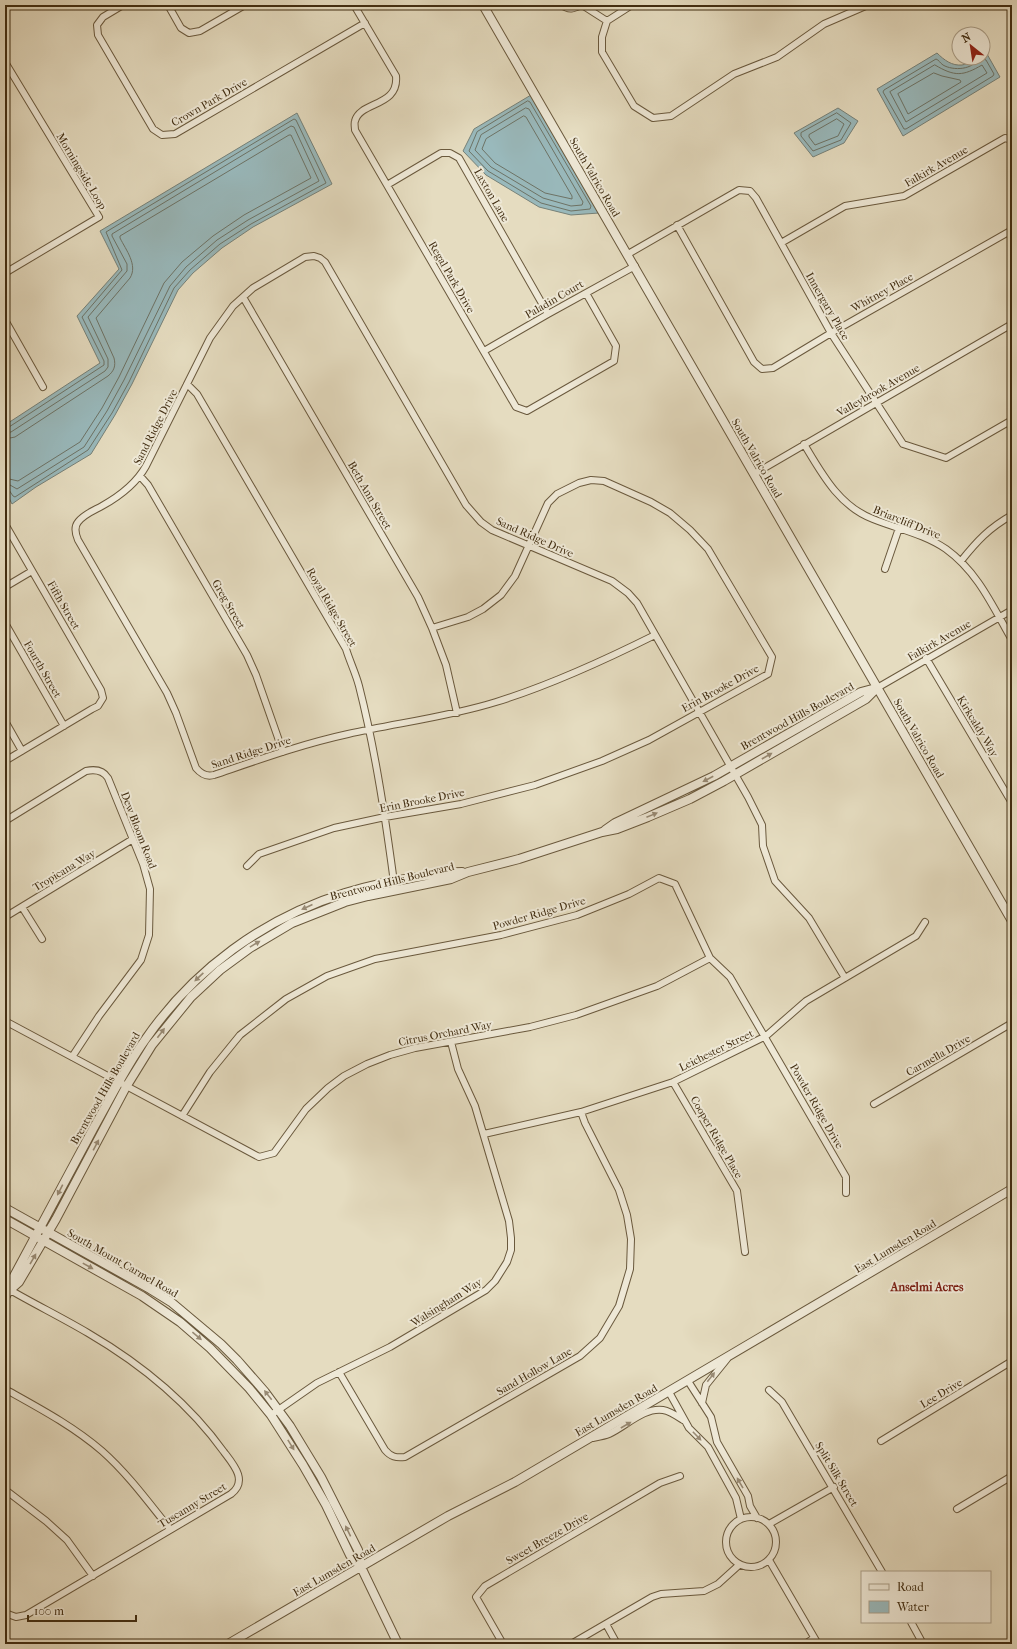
<svg xmlns="http://www.w3.org/2000/svg" width="1017" height="1649" viewBox="0 0 1017 1649" font-family="'IM FELL French Canon',serif">
<rect width="100%" height="100%" fill="#e5dcc0"/>
<filter id="stains"><feTurbulence type="fractalNoise" baseFrequency=".005" numOctaves="4"/><feColorMatrix values="0 0 0 0 .2 0 0 0 0 .09 0 0 0 0 .02 0 0 0 .5 -.17"/></filter>
<radialGradient id="worn" r=".72"><stop offset=".6" stop-color="#630" stop-opacity="0"/><stop offset="1" stop-color="#630" stop-opacity=".3"/></radialGradient>
<path fill="#99b9bc" stroke="#768178" d="M 937,53 C 944,60 952,66 962,65 C 969,64 973,58 983,58 L 983,56 L 987,54 L 1000,77 L 903,136 L 877,89 Z
M 531,95 L 599,213 L 571,215 L 539,207 L 486,175 L 463,151 L 474,129 Z
M 838,108 L 858,121 L 844,143 L 813,157 L 794,133 Z
M 297,113 L 332,184 L 253,227 L 222,248 L 193,273 L 178,290 L 132,384 L 115,415 L 91,454 L 36,487 L 12,504 L 5,490 L 5,425 L 100,363 L 77,316 L 119,269 L 100,231 Z"/>
<g fill="none" stroke-linecap="round" stroke-linejoin="round">
<path stroke="#6d7366" stroke-width="1" d="M 978,58 C 974,70 953,71 943,65 C 940,63 939,60 936,59 L 884,90 L 883,92 L 904,129 L 906,129 L 993,76 L 994,74 L 986,60 L 981,58
M 935,65 C 955,77 963,76 982,65 L 987,73 L 906,122 L 890,92 Z
M 934,73 L 942,76 L 960,80 L 961,82 L 908,114 L 898,94 Z
M 528,101 L 530,102 L 591,206 L 590,209 L 571,211 L 541,203 L 488,171 L 469,151 L 477,132 Z
M 526,108 L 529,109 L 583,202 L 582,205 L 571,206 L 543,198 L 491,167 L 475,150 L 481,135 Z
M 837,113 L 851,123 L 841,140 L 813,151 L 801,136 L 801,133 Z
M 524,116 L 526,117 L 572,196 L 572,199 L 545,193 L 495,163 L 482,149 L 486,139 Z
M 837,119 L 844,124 L 838,136 L 815,145 L 809,137 L 809,135 Z
M 5,428 L 9,427 L 104,365 L 104,361 L 82,317 L 122,270 L 106,232 L 294,119 L 296,120 L 326,183 L 251,224 L 220,244 L 190,270 L 174,288 L 129,382 L 112,413 L 88,450 L 15,497 L 13,496 L 9,490 L 5,489
M 5,433 L 11,432 L 105,371 L 108,367 L 108,359 L 88,317 L 127,271 L 127,264 L 112,236 L 112,234 L 291,126 L 294,127 L 319,181 L 248,220 L 217,240 L 186,267 L 170,286 L 124,380 L 107,411 L 84,447 L 17,489 L 10,485 L 5,484
M 5,439 L 15,437 L 108,376 C 114,371 116,366 114,358 L 96,318 L 130,278 C 138,265 126,250 120,238 L 120,236 L 289,135 L 291,135 L 311,178 L 244,215 L 213,236 L 182,262 L 164,283 L 119,377 L 102,408 L 80,442 L 18,481 L 5,478"/>
<defs>
<path id="minor" d="M 123,5 L 103,17 L 97,25 L 98,35 L 153,129 L 162,135 L 175,134 L 365,23
M 168,5 L 181,28 L 189,33 L 200,31 L 245,5
M 354,5 L 396,76 C 399,107 360,101 355,121 C 354,123 355,128 355,130 L 516,407 L 527,411 L 614,361 L 616,346 L 586,293
M 562,5 C 569,11 575,8 582,5
M 582,5 L 607,21
M 632,5 L 607,21 L 602,37 L 602,52 L 634,106 L 653,118 L 671,116 L 734,74 L 777,57 L 824,24 L 868,5
M 5,62 L 99,217 L 5,273
M 387,185 L 441,153 L 450,153 L 459,158 L 548,314
M 677,225 L 754,362 L 762,369 L 773,368 L 831,333 L 1012,230
M 781,243 L 845,206 L 904,196 L 1005,138 L 1012,140
M 628,254 L 739,190 L 750,191 L 756,198 L 831,333 L 903,444 L 946,458 L 1012,420
M 243,297 L 418,597 L 432,628 L 446,665 L 457,713
M 5,320 L 43,387
M 484,351 L 548,314 L 635,266
M 187,384 L 197,394 L 346,649 C 350,662 356,674 359,686 C 376,753 386,822 395,890
M 804,444 C 822,474 839,506 873,519 C 898,529 924,534 946,549 C 978,572 993,607 1012,640
M 754,474 L 1012,324
M 140,476 L 148,485 L 247,655 L 256,675 L 283,752
M 5,524 L 101,690 L 103,698 L 98,706 L 92,709 L 5,761
M 961,561 C 977,541 989,528 1012,515
M 885,569 L 899,528
M 5,587 L 32,571
M 5,623 L 64,726
M 655,635 C 603,661 551,685 496,702 C 448,717 397,723 348,734 C 302,744 258,760 214,775 C 207,777 201,774 196,768 L 176,713 L 167,693 L 78,540 C 75,533 74,527 78,522 C 84,514 95,510 102,506 C 120,496 136,484 146,466 L 210,338 L 233,306 L 253,288 L 305,257 L 314,256 L 320,258 L 325,262 L 466,505 L 481,522 L 492,530 L 612,581 L 628,593 L 637,603 L 748,797 L 762,825 L 763,846 L 775,881 L 809,918 L 845,978
M 926,658 L 1012,803
M 877,688 L 1012,610
M 5,721 L 22,751
M 5,821 L 86,771 C 95,769 103,770 108,778 L 143,864 L 150,889 L 149,935 L 141,960 L 99,1016 L 72,1057
M 247,866 L 259,854 L 334,828 L 385,817 L 461,804 L 535,785 L 602,761 L 649,740 L 768,674 L 772,657 L 708,549 L 690,530 L 670,513 L 651,502 L 604,481 L 591,480 L 579,483 L 557,494 L 548,503 L 515,576 L 501,595 L 483,609 L 468,617 L 432,628
M 22,907 L 42,939
M 5,917 L 133,839
M 5,1021 L 259,1157 L 274,1153 L 306,1109 L 328,1088 L 344,1076 L 367,1064 L 390,1055 L 415,1048 L 530,1027 L 576,1015 L 657,986 L 710,958
M 673,1082 L 737,1191 L 745,1252
M 874,1104 L 1012,1023
M 182,1116 L 210,1072 L 240,1035 L 286,999 L 327,976 L 375,959 L 501,935 L 577,915 L 629,894 L 659,878 L 675,884 L 710,958 L 730,977 L 846,1177 L 846,1193
M 484,1134 L 581,1112 L 673,1082 L 766,1036 L 806,1001 L 916,936 L 925,922
M 5,1287 C 32,1303 61,1317 88,1333 C 141,1364 188,1402 224,1452 C 234,1465 248,1481 231,1494 L 26,1615 L 16,1617 L 5,1613
M 5,1300 L 10,1290
M 339,1372 L 385,1450 C 391,1457 396,1458 405,1457 L 580,1356 L 600,1338 L 619,1306 L 630,1269 L 631,1239 L 627,1215 L 619,1190 L 585,1123 L 581,1112
M 688,1381 L 711,1417 L 717,1442 L 748,1496 L 750,1506 L 757,1518
M 5,1389 C 39,1408 73,1426 102,1451 C 128,1474 149,1503 170,1529
M 769,1390 L 782,1402 L 882,1572
M 669,1392 L 689,1428 L 708,1447 L 736,1498 L 741,1519
M 702,1403 L 706,1385 L 727,1359
M 271,1415 L 317,1383 L 390,1347 L 486,1290 L 495,1281 L 507,1262 L 511,1250 L 511,1238 L 509,1221 L 475,1106 L 458,1069 L 451,1042
M 593,1438 C 598,1437 604,1436 609,1434 C 625,1427 644,1407 663,1410 C 670,1411 677,1416 683,1420
M 881,1441 L 1012,1361
M 5,1492 L 8,1492 L 46,1521 L 67,1540 L 93,1576
M 957,1509 L 1012,1476
M726 1542a25 25 0 1 1 50 0a25 25 0 1 1-50 0Z
M 769,1524 L 834,1487
M 769,1560 L 818,1644
M 911,1622 L 923,1644
M 606,1624 L 617,1644
M 503,1644 L 476,1597 L 485,1586 L 660,1483 L 680,1476
M 571,1644 L 652,1597 L 661,1594 L 704,1591 L 718,1584 L 739,1565
M 805,1644 L 814,1638"/>
<path id="tertiary" d="M 483,5 L 1012,921
M 605,830 L 615,823 L 714,776 L 861,692 L 876,688
M 5,1208 L 150,1289 L 171,1302 L 221,1344 L 237,1360 L 265,1392 L 290,1426 L 321,1477 L 358,1550 L 361,1567
M 5,1219 L 142,1296 L 180,1322 L 210,1348 L 249,1388 L 271,1415 L 303,1465 L 326,1505 L 350,1555 L 361,1567 L 398,1644
M 10,1290 L 19,1282 L 56,1219 L 126,1087 L 152,1045 L 191,997 L 220,970 L 250,948 L 292,923 L 345,902 L 368,896 L 451,879 L 468,872 L 519,859 L 602,832 L 617,829 L 648,817 L 690,799 L 724,781 L 866,699 L 877,688
M 10,1290 L 13,1278 C 40,1228 66,1179 93,1129 C 110,1099 125,1068 145,1040 C 193,970 264,918 345,893 C 371,885 397,880 424,876 C 436,874 449,872 462,872
M 228,1644 L 448,1516 L 515,1482 L 1012,1189"/>
</defs>
<use href="#minor" stroke="#6a593d" stroke-width="8"/>
<use href="#tertiary" stroke="#6a593d" stroke-width="10"/>
<use href="#minor" stroke="#eee8d6" stroke-width="6"/>
<use href="#tertiary" stroke="#eee8d6" stroke-width="8"/>
</g>
<defs><path id="oneway-solid" d="M-6-.8H1V-3.2L6.5 0L1 3.2V.8H-6Z"/></defs>
<g fill="#988a74">
<use href="#oneway-solid" transform="translate(767 756) rotate(-30)"/>
<use href="#oneway-solid" transform="translate(708 779) rotate(152)"/>
<use href="#oneway-solid" transform="translate(652 815) rotate(-22)"/>
<use href="#oneway-solid" transform="translate(307 907) rotate(156)"/>
<use href="#oneway-solid" transform="translate(255 944) rotate(-31)"/>
<use href="#oneway-solid" transform="translate(199 977) rotate(137)"/>
<use href="#oneway-solid" transform="translate(161 1033) rotate(-53)"/>
<use href="#oneway-solid" transform="translate(96 1145) rotate(-62)"/>
<use href="#oneway-solid" transform="translate(60 1190) rotate(117)"/>
<use href="#oneway-solid" transform="translate(33 1259) rotate(-60)"/>
<use href="#oneway-solid" transform="translate(88 1266) rotate(29)"/>
<use href="#oneway-solid" transform="translate(197 1336) rotate(40)"/>
<use href="#oneway-solid" transform="translate(711 1377) rotate(-52)"/>
<use href="#oneway-solid" transform="translate(268 1395) rotate(-128)"/>
<use href="#oneway-solid" transform="translate(626 1425) rotate(-30)"/>
<use href="#oneway-solid" transform="translate(697 1436) rotate(46)"/>
<use href="#oneway-solid" transform="translate(291 1445) rotate(58)"/>
<use href="#oneway-solid" transform="translate(740 1483) rotate(-120)"/>
<use href="#oneway-solid" transform="translate(348 1531) rotate(-116)"/>
</g>
<g text-anchor="middle" stroke-width="4" stroke-linejoin="round" paint-order="stroke">
<g font-size="11" fill="#412d11" stroke="#eee8d6">
<text transform="translate(209 102) rotate(-30)" y="4">Crown Park Drive</text>
<text transform="translate(936 166) rotate(-30)" y="4">Falkirk Avenue</text>
<text transform="translate(82 171) rotate(59)" y="4">Morningside Loop</text>
<text transform="translate(595 177) rotate(60)" y="4">South Valrico Road</text>
<text transform="translate(492 195) rotate(60)" y="4">Laxton Lane</text>
<text transform="translate(452 277) rotate(60)" y="4">Regal Park Drive</text>
<text transform="translate(882 292) rotate(-29)" y="4">Whitney Place</text>
<text transform="translate(554 299) rotate(-30)" y="4">Paladin Court</text>
<text transform="translate(828 306) rotate(60)" y="4">Innergary Place</text>
<text transform="translate(878 390) rotate(-30)" y="4">Valleybrook Avenue</text>
<text transform="translate(155 427) rotate(-63)" y="4">Sand Ridge Drive</text>
<text transform="translate(757 458) rotate(60)" y="4">South Valrico Road</text>
<text transform="translate(370 495) rotate(60)" y="4">Beth Ann Street</text>
<text transform="translate(907 522) rotate(22)" y="4">Briarcliff Drive</text>
<text transform="translate(535 537) rotate(24)" y="4">Sand Ridge Drive</text>
<text transform="translate(229 604) rotate(60)" y="4">Greg Street</text>
<text transform="translate(64 605) rotate(60)" y="4">Fifth Street</text>
<text transform="translate(332 607) rotate(60)" y="4">Royal Ridge Street</text>
<text transform="translate(939 640) rotate(-30)" y="4">Falkirk Avenue</text>
<text transform="translate(43 669) rotate(60)" y="4">Fourth Street</text>
<text transform="translate(720 688) rotate(-29)" y="4">Erin Brooke Drive</text>
<text transform="translate(797 716) rotate(-29)" y="4">Brentwood Hills Boulevard</text>
<text transform="translate(978 726) rotate(59)" y="4">Kirkcaldy Way</text>
<text transform="translate(919 738) rotate(60)" y="4">South Valrico Road</text>
<text transform="translate(251 752) rotate(-18)" y="4">Sand Ridge Drive</text>
<text transform="translate(422 800) rotate(-11)" y="4">Erin Brooke Drive</text>
<text transform="translate(139 830) rotate(69)" y="4">Dew Bloom Road</text>
<text transform="translate(64 870) rotate(-31)" y="4">Tropicana Way</text>
<text transform="translate(392 881) rotate(-14)" y="4">Brentwood Hills Boulevard</text>
<text transform="translate(539 913) rotate(-16)" y="4">Powder Ridge Drive</text>
<text transform="translate(445 1033) rotate(-11)" y="4">Citrus Orchard Way</text>
<text transform="translate(716 1050) rotate(-26)" y="4">Leichester Street</text>
<text transform="translate(938 1055) rotate(-30)" y="4">Carmella Drive</text>
<text transform="translate(105 1088) rotate(-60)" y="4">Brentwood Hills Boulevard</text>
<text transform="translate(817 1106) rotate(60)" y="4">Powder Ridge Drive</text>
<text transform="translate(717 1137) rotate(60)" y="4">Cooper Ridge Place</text>
<text transform="translate(895 1246) rotate(-31)" y="4">East Lumsden Road</text>
<text transform="translate(123 1263) rotate(30)" y="4">South Mount Carmel Road</text>
<text transform="translate(446 1302) rotate(-32)" y="4">Walsingham Way</text>
<text transform="translate(534 1371) rotate(-30)" y="4">Sand Hollow Lane</text>
<text transform="translate(941 1393) rotate(-31)" y="4">Lee Drive</text>
<text transform="translate(616 1410) rotate(-30)" y="4">East Lumsden Road</text>
<text transform="translate(837 1474) rotate(59)" y="4">Split Silk Street</text>
<text transform="translate(192 1505) rotate(-31)" y="4">Tuscanny Street</text>
<text transform="translate(547 1538) rotate(-30)" y="4">Sweet Breeze Drive</text>
<text transform="translate(334 1570) rotate(-30)" y="4">East Lumsden Road</text>
</g>
<g font-size="12" font-weight="bold" fill="#7a1f14" stroke="#eee8d6">
<text x="927" y="1291">Anselmi Acres</text>
</g>
</g>
<rect width="1017" height="1649" fill="none" stroke="#e5dcc0" stroke-width="20"/>
<rect x="6" y="6" width="1005" height="1637" fill="none" stroke="#412d11" stroke-width="2"/>
<rect x="10" y="10" width="997" height="1629" fill="none" stroke="#412d11"/>
<rect x="861" y="1571" width="130" height="52" fill="#eee8d6" stroke="#a99d87"/>
<rect x="869" y="1584" width="20" height="6" fill="#eee8d6" stroke="#a99d87"/>
<text x="897" y="1591" font-size="12" fill="#412d11">Road</text>
<rect x="869" y="1601" width="20" height="12" fill="#99b9bc" stroke="#a99d87"/>
<text x="897" y="1611" font-size="12" fill="#412d11">Water</text>
<g transform="translate(971 46) rotate(330)"><circle r="19" fill="#eee8d6" stroke="#a99d87"/>
<path d="M0-3L7 15L0 10L-7 15Z" fill="#8f2418"/>
<text y="-6" font-size="11" font-weight="bold" text-anchor="middle" fill="#412d11">N</text>
</g>
<path d="M28 1615v6h108v-6" fill="none" stroke="#412d11" stroke-width="2"/>
<text x="34" y="1615" font-size="12" fill="#412d11" stroke="#eee8d6" stroke-width="3" paint-order="stroke">100 m</text>
<rect width="100%" height="100%" filter="url(#stains)"/>
<rect width="100%" height="100%" fill="url(#worn)"/>
</svg>
